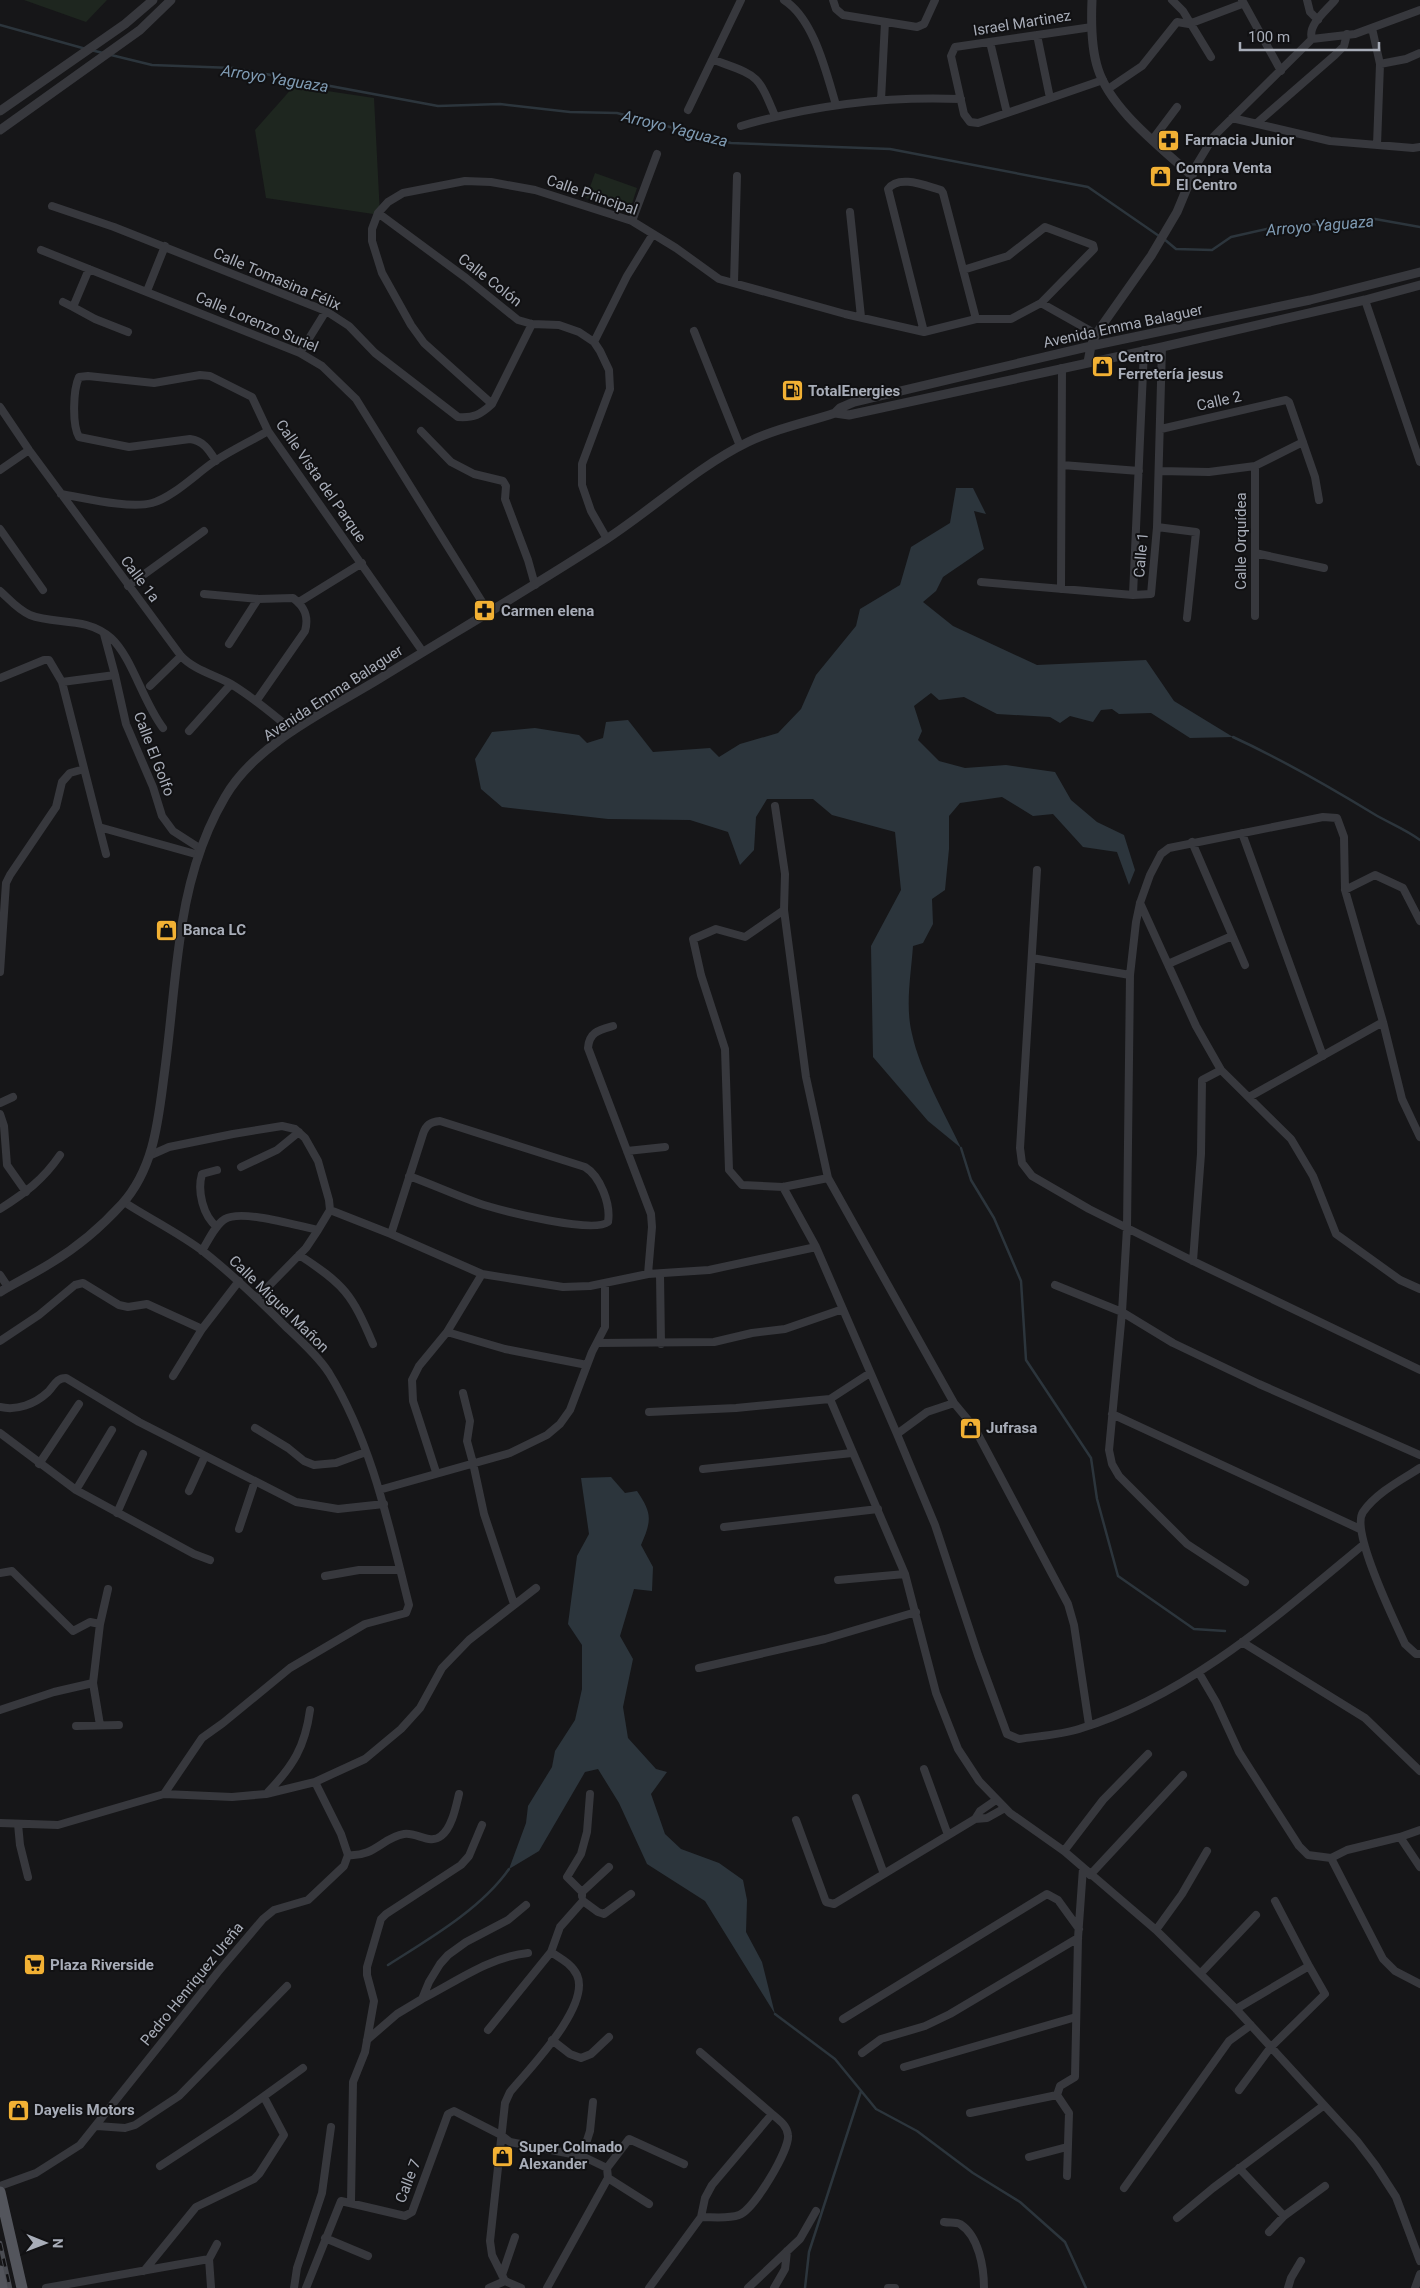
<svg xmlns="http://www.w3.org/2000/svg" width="1420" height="2288" viewBox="0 0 1420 2288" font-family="Roboto,sans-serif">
<rect width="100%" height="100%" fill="#161618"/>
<path fill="#1e261f" d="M 24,0 L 107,0 L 86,22 Z
M 294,86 L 374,98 L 380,215 L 266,198 L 255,130 Z
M 595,173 L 637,188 L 629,213 L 586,198 Z"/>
<path fill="#2c353c" d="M 956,488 L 973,488 L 986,514 L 974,511 L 984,549 L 943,577 L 936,591 L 923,602 L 953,626 L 1037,665 L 1146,660 L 1174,701 L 1233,737 L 1190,738 L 1151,713 L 1119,714 L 1112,709 L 1101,710 L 1093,722 L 1070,716 L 1060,723 L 1050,717 L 997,714 L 964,697 L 939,700 L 931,693 L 914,706 L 922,731 L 918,740 L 939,761 L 965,768 L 1006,765 L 1055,772 L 1071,800 L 1097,822 L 1124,835 L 1135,870 L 1129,885 L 1117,852 L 1083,847 L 1053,814 L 1033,816 L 1002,797 L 960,803 L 949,816 L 949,849 L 945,890 L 932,899 L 933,924 L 923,943 L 913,946 C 911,975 905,1006 912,1034 C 920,1071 945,1114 961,1148 L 928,1121 L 873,1057 L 871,946 L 901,890 L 895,832 L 832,815 L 813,799 L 767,799 L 756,817 L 754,850 L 740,865 L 728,832 L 690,820 L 608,819 L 502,807 L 481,789 L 475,759 L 492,732 L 535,728 L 579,735 L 587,743 L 603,738 L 606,722 L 628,720 L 653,752 L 710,748 L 719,757 L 740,744 L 778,733 L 801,709 L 816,675 L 856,626 L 860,609 L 900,585 L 911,547 L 950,523 Z
M 611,1477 L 625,1493 L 637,1491 C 652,1513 652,1520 641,1545 L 653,1567 L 652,1591 L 634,1589 L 620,1636 L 633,1659 L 623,1707 L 628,1738 L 656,1769 L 667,1772 L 651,1794 L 665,1834 L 681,1849 L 719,1863 L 743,1880 L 747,1900 L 746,1932 L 762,1962 L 775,2014 L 705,1901 L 647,1864 L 619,1803 L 598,1769 L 585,1772 L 539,1851 L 509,1869 L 526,1823 L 528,1806 L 552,1767 L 555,1751 L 575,1720 L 582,1689 L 582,1645 L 568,1624 L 577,1556 L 589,1534 L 581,1478 Z"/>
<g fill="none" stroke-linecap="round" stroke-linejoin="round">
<path stroke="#2c353c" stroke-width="2.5" d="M 0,25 L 86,49
M 91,50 L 103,53
M 111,55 L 152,65 L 233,68 L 438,106 L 500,104 L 570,112 L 617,113 L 731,143 L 890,149 L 1088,187 L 1159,236
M 1164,239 L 1176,249 L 1212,250 L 1231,237 L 1284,225 L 1329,224 L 1375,219 L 1420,227
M 1233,737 C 1281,759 1328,786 1374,814 C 1389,823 1405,829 1420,840
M 961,1148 L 971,1180 L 994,1218 L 1021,1281 L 1026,1360 L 1091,1458 L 1097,1499 L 1118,1576 L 1194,1629 L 1225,1631
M 388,1965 C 429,1939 481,1909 509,1869
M 775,2014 L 835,2059 L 876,2109 L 917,2131 L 973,2173 L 1020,2202 L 1065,2242 L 1086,2288
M 805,2288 L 809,2252 L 861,2091"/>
<path stroke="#37383d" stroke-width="8" d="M 784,0 C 814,19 826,72 836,105
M 833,0 L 836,9 L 843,15 L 917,27 L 924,24 L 935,0
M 1172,0 L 1183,11 L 1211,57
M 1242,0 L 1281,71
M 1307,0 L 1310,12 L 1318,20
M 1092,27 L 955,47 L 951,56 L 964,114 L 970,122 L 978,123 L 1103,80
M 1372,28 L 1380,64 L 1377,145
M 1037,35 L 1050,98
M 1312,39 L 1355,34 L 1420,10
M 1312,39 C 1307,25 1327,10 1335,0
M 990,42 L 1007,113
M 714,60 C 757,76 757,72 775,116
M 1380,64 L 1406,59 L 1420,53
M 1108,89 L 1142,66 L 1177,22 L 1189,24 L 1242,4
M 881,100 L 885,22
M 688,110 L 741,0
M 1232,118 L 1330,141 L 1413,148 L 1420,147
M 1257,123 L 1335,55 L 1344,46 L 1347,34
M 741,126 C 813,105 886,96 961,99
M 1153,139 L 1177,107
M 1192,176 L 1197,164 L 1214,136 L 1312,39
M 52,206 L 114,227 L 326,311 L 349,326 L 375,353 L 458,417 C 474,418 480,415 492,404 L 532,324
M 850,212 L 861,317
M 378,213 L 466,278 L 518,320 L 532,324 L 559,325 L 579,332 L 594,342 L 600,351 L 609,370 L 610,389 L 582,464 L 582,485 L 591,511 L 607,539
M 632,221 L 657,154
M 41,250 L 300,353 L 322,366 L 356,399 L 489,613
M 89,269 L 73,307 L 95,319 L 128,332
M 963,270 L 1008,256 L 1045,227 L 1093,245 L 1094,249 L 1041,303
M 734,283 L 737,176
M 147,291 L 165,246
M 1365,300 L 1420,462
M 63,302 L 73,307
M 694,331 L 740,446
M 924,332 L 888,189 C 899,174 926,186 941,190 L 943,193 L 976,319
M 594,342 L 627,276 L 653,234
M 300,353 L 326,311
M 492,404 L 424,343 L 411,325 L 382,273 L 372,241 L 372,229 L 378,213 L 388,202 L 403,193 L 465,181 L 491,182 L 535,190 L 632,221 L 676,248 L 719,279 L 845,314 L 924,332 L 976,319 L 1011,319 L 1041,303 L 1096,334
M 0,407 L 29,450 L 181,656 C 194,670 215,675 231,684 C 254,698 273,714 293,731
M 1161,429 L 1286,400 L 1289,402 L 1315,477 L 1319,500
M 421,431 L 451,462 L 474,474 L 503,481 L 506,486 L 505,499 L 528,560 L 535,585
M 216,461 C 209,450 204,441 190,439 L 129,447 L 79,437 C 72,425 73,390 79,377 L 88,376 L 154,383 L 200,375 L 210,376 L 252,397 L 268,431 L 423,652
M 1062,465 L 1139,471
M 0,470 L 29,450
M 1159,471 L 1209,472 L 1255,466 L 1303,442
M 61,494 C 85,498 129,509 152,503 C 172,498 197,473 215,461 C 232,450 251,441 268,431
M 1157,527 L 1196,532 L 1187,618
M 0,529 L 43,590
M 1255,553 L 1324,568
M 981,582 L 1133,595 L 1151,594 L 1157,527 L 1162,347
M 128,586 L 204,531
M 1061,589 L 1062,368
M 0,591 C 9,599 18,610 30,615 C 55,625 86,616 111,638 C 132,657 143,702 163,728
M 204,594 L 258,599 L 293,598 C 305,607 309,617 305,631 L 257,700
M 1133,595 L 1144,350
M 299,602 L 362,563
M 1255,616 L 1255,466
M 104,634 L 115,675
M 229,644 L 258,599
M 0,678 L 44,660 L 49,660 L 62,682 L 99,827 L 199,855
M 62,682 L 115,675 L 126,724 L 153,787 L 162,816 L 173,831 L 201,849
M 150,686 L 181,656
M 189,731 L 231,684
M 775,806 L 785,874 L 784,910 L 806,1077 L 828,1178 L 783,1187 L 742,1185 L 729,1170 L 725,1049 L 701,975 L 693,939 L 716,929 L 745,937 L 784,910
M 99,827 L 106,854
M 1242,833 L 1323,1056
M 1192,842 L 1245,965
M 1037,870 L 1020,1148 L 1022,1163 L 1032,1176 L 1089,1209 L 1193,1261 L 1420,1370
M 1345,890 L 1375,875 L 1403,888 L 1420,921
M 1140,903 L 1196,1026 L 1221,1070 L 1291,1139 L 1313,1176 L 1336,1234 L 1400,1280 L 1420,1289
M 1032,958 L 1130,975
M 1168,964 L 1232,936
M 0,972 L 6,883 L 10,875 L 56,807 L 62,782 L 70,773 L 84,769
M 613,1026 C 599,1030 589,1032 588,1048 L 651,1214 L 652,1227 L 648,1274
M 1249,1097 L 1383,1022
M 0,1103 L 13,1097
M 0,1114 L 4,1126 L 7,1165 L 26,1192
M 627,1151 L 665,1147
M 151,1155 L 169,1147 L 233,1134 L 282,1126 L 295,1129 L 305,1138 L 318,1161 L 329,1200 L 330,1210 L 318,1230
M 241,1167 L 277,1150 L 299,1132
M 217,1170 L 202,1174 C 197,1191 203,1216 217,1227
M 828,1178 L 954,1403
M 783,1187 L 816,1247 L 897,1434 L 935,1525 L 978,1655 L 1007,1734 L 1019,1739 C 1038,1736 1060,1735 1079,1729 C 1189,1695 1276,1617 1363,1545
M 124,1202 C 150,1219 179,1233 204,1252 C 233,1275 259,1300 285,1326 C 300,1340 318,1356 329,1373 C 372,1443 389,1526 409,1605 L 406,1613 L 365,1624 L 290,1668 L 223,1723 L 202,1738 L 164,1794
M 0,1209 C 25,1193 43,1180 60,1155
M 330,1210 L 391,1234 L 482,1274 L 563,1287 L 590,1286 L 648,1274 L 709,1270 L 816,1247
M 391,1234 L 423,1134 C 426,1125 430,1122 440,1121 L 585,1167 C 600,1176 611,1204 608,1222 C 593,1234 504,1211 484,1205 C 459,1197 434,1185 409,1176
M 202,1251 C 208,1241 215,1225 225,1219 C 242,1209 298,1226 318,1230 L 306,1248 L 257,1298
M 299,1255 C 344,1284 352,1294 373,1344
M 1193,1261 L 1201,1154 L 1202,1080 L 1221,1070
M 660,1274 L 661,1344
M 0,1275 L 8,1287
M 1055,1285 L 1122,1312 L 1173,1343 L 1259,1384 L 1420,1455
M 447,1332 L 505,1349 L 587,1365
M 0,1341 L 39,1315 L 75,1285 L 83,1283 L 119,1305 L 128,1307 L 147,1304 L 202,1329
M 597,1343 L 714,1342 L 752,1333 L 785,1329 L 843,1309
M 870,1373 L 830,1399 L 905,1574 L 936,1693 L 958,1749 L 979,1781 L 1010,1813 L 1064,1851 L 1156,1930 L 1236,2009 L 1357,2141 L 1376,2166 L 1396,2197 L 1420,2261
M 173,1376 L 202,1329 L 239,1281
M 463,1393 L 470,1421 L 467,1441 L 473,1463 L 484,1514 L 514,1604
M 0,1407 C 17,1411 35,1404 48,1392 C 54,1386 56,1378 66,1378 L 139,1422 L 296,1502 L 338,1509 L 384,1504
M 649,1412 L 736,1408 L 830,1399
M 1112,1414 L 1360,1529
M 255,1428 L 288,1448 L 304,1461 L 314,1465 L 336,1463 L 366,1452
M 0,1433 L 76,1490 L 194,1554 L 210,1560
M 897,1434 L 927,1412 L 954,1403 L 974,1427 L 1068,1604 L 1074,1625 L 1089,1725
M 39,1464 L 79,1404
M 1420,1468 C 1401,1480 1376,1493 1363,1512 C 1350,1531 1395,1622 1405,1644 L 1416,1654 L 1420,1654
M 703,1469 L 852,1453
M 436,1472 L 413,1401 L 412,1380 L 419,1366 L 447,1332 L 482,1274
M 76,1490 L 112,1430
M 379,1490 L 510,1453 L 547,1435 L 560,1424 L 570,1410 L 592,1352 L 605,1327 L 605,1283
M 189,1491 L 205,1456
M 117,1513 L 143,1454
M 724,1527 L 878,1509
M 239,1529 L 255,1481
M 0,1573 L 12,1571 L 73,1631 L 90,1622 L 100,1624
M 325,1576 L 359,1570 L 400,1570
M 838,1580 L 905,1574
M 1245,1582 L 1187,1544 L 1119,1476 L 1112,1464 L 1109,1450 L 1122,1312 L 1127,1228 L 1130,975 L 1136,922 L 1140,903 L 1150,875 L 1161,854 L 1169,848 L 1323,817 L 1337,818 L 1344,837 L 1345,890 L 1383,1022 L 1402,1099 L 1420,1137
M 1242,1642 L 1365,1718 L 1420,1771
M 699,1668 L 825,1639 L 916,1612
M 1199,1673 L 1216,1702 L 1239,1752 L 1299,1846 L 1308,1855 L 1331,1858 L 1347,1850 L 1400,1837 L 1420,1867
M 0,1710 L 54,1692 L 93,1683
M 100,1725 L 93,1683 L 100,1624 L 108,1589
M 76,1726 L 119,1725
M 924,1769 L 948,1835
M 268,1792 C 293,1766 305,1747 310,1710
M 856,1798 L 884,1874
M 975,1819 L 980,1811 L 996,1800
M 796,1820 L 826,1902 L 834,1904 L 975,1819 L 987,1818 L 1005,1808
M 0,1823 L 58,1825 L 164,1794 L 232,1797 L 266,1794 L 315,1782 L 365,1759 L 401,1729 L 420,1708 L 442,1668 L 469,1640 L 536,1588
M 18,1824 L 20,1845 L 28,1877
M 1400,1837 L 1420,1830
M 1064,1851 L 1103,1800 L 1148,1754
M 348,1855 C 375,1857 383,1837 404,1834 C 417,1832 430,1845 441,1836 C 452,1828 456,1806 459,1794
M 1331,1858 L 1383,1959 L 1395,1971 L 1420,1984
M 1090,1875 L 1183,1775
M 582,1892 L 567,1877 L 581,1854 L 587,1832 L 590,1794
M 582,1896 L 582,1892 L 609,1867
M 1275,1901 L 1309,1966
M 1156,1930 L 1182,1894 L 1207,1851
M 551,1952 L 560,1927 L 583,1901 L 598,1912 L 604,1914 L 631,1894
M 1201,1973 L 1256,1915
M 422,1999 C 456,1982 489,1957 528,1953
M 1236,2009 L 1309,1966 L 1325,1994 L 1271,2047 L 1239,2090
M 843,2019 L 1047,1894 L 1058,1900 L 1079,1929
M 488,2030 L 551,1952 C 560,1958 572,1964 577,1975 C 591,2006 529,2069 510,2092 L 505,2103 L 490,2241 L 492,2255 L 505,2281
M 367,2040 L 397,2014 L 422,1999 L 429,1982 L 440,1964 L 448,1955 L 466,1942 L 508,1920 L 526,1905
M 552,2040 L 570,2054 L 581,2058 L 591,2054 L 609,2037
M 700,2052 L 772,2114
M 862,2053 L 881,2039 L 925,2026 L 950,2014 L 1078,1938
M 904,2067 L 1076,2017
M 970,2113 L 1057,2095
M 97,2126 L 125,2128 L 135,2125 L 179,2096 L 287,1986
M 582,2156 L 590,2131 L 593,2102
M 1029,2157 L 1067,2147
M 160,2166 L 235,2117 L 303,2068
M 607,2168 L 629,2139 L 684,2164
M 1239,2168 L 1284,2216 L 1269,2232
M 1067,2176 L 1069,2113 L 1057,2095 L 1060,2086 L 1075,2077 L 1078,1938 L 1083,1868
M 608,2178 L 649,2204
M 0,2186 L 36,2173 L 80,2145 L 218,1972 L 263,1919 L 274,1910 L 308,1900 L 344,1866 L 348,1855 L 341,1834 L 315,1782
M 1124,2188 L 1229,2041 L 1251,2025
M 351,2202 L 353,2082 L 365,2052 L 374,2001 L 367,1975 L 367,1967 L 381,1919 L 386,1914 L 461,1865 L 469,1856 L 482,1825
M 1284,2216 L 1325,2186
M 1177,2218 L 1213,2188 L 1323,2106
M 944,2222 C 949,2223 956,2222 960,2224 C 979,2236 984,2268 984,2288
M 325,2238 L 368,2256
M 144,2271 L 196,2207 L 254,2179 L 259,2174 L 284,2135 L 264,2097
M 502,2275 L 515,2237
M 211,2287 L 209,2259 L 217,2244
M 46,2288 L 209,2259
M 294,2288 L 297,2268 L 322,2193 L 331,2127
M 306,2288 L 341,2201 L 405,2216 L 412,2212 L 448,2114 L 454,2111 L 501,2135 L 510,2142 L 582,2156 L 607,2168 L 608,2178 L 547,2288
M 489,2288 L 505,2281 L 521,2288
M 649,2288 L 701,2217 L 705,2198 L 712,2185 L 772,2114 C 779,2120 787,2125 788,2135 C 790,2149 754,2210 739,2215 C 728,2219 713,2217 701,2217
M 748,2288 L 800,2239 L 816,2211
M 774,2288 L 785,2269 L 787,2251
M 888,2288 L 895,2288
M 1288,2288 L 1291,2278 L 1301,2261
M 1415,2288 L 1420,2274"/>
<path stroke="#37383d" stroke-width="9" d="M 0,111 L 125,24 L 153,0
M 0,130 L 140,30 L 171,0
M 1088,362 L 1091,346 L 1096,334 L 1151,256 L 1177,212 L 1192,176 C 1161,147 1111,110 1098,69 C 1091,48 1091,23 1092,0
M 835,413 L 849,415 L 1162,347 L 1365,300 L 1420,285
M 0,1292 C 17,1282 35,1273 51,1263 C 76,1248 102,1226 122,1204 C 154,1168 158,1122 164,1076 C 170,1033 173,989 179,946 C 185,895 199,841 225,797 C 255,744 328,710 379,679 C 454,633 529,589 602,542 C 652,510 695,468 748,442 C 776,428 806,423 835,413 L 840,408 L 854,402 L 1091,346 L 1310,300 L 1420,272"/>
<path stroke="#53555c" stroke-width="11" d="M 0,2192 L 22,2288
M 0,2271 L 4,2288"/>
<defs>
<path id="rail" d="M 0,2243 L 10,2288"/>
</defs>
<use href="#rail" stroke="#4a4c52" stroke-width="4.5"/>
<use href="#rail" stroke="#111113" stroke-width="2.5" stroke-dasharray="8" stroke-linecap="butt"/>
</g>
<defs>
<symbol id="pharmacy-square" viewBox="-11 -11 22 22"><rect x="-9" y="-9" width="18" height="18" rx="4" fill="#f2b134" stroke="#111113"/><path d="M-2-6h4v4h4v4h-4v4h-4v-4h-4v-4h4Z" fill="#111"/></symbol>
<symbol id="shop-square" viewBox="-11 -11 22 22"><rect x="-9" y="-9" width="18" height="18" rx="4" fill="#f2b134" stroke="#111113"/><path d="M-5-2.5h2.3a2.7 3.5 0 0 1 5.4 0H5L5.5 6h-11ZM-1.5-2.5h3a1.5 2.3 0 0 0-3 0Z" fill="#111"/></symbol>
<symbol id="fuel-square" viewBox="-11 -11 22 22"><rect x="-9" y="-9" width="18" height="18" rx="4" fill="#f2b134" stroke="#111113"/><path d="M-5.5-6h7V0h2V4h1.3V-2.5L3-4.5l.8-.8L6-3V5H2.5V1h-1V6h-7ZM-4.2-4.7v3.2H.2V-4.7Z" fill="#111"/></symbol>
<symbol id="supermarket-square" viewBox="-11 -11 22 22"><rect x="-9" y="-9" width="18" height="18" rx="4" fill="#f2b134" stroke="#111113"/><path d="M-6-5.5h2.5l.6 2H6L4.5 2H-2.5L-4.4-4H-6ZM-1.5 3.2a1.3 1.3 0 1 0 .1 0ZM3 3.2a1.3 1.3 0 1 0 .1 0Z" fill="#111"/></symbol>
</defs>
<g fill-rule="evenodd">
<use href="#pharmacy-square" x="1156" y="128" width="25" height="25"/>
<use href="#shop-square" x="1148" y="164" width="25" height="25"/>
<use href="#shop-square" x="1090" y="354" width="25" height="25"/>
<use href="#fuel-square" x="780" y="378" width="25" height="25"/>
<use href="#pharmacy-square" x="472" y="598" width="25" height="25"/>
<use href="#shop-square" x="154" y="918" width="25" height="25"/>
<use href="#shop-square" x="958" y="1416" width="25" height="25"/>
<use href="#supermarket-square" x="22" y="1952" width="25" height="25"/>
<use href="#shop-square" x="6" y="2098" width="25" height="25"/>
<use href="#shop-square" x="490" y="2144" width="25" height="25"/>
</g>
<g text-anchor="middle" stroke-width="4" stroke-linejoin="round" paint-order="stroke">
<g font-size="15" fill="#a8adb8" stroke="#111113">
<text transform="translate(1022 23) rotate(-9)" y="5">Israel Martinez</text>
<text transform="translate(592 195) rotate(19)" y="5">Calle Principal</text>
<text transform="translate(277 279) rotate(23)" y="5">Calle Tomasina Félix</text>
<text transform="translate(490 280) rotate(38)" y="5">Calle Colón</text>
<text transform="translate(257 322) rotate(23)" y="5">Calle Lorenzo Suriel</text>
<text transform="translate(1123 326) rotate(-12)" y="5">Avenida Emma Balaguer</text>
<text transform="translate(1219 401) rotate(-13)" y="5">Calle 2</text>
<text transform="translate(321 481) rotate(55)" y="5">Calle Vista del Parque</text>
<text transform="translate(1241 541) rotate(-90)" y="5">Calle Orquídea</text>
<text transform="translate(1141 555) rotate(-85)" y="5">Calle 1</text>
<text transform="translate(140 579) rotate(53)" y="5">Calle 1a</text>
<text transform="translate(333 693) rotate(-33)" y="5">Avenida Emma Balaguer</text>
<text transform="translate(154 754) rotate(69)" y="5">Calle El Golfo</text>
<text transform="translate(279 1304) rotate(44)" y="5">Calle Miguel Mañon</text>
<text transform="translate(192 1984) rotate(-51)" y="5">Pedro Henriquez Ureña</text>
<text transform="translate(408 2181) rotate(-69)" y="5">Calle 7</text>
</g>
<g font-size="15" font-weight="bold" fill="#a8adb8" stroke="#111113" text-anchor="start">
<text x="1185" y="145">Farmacia Junior</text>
<text x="1176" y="173">Compra Venta<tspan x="1176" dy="17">El Centro</tspan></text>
<text x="1118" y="362">Centro<tspan x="1118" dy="17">Ferretería jesus</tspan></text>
<text x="808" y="396">TotalEnergies</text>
<text x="501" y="616">Carmen elena</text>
<text x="183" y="935">Banca LC</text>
<text x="986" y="1433">Jufrasa</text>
<text x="50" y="1970">Plaza Riverside</text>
<text x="34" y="2115">Dayelis Motors</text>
<text x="519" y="2152">Super Colmado<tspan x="519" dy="17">Alexander</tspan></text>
</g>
<g font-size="16" font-style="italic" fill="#7f9bb3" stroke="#111113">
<text transform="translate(275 78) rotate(9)" y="6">Arroyo Yaguaza</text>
<text transform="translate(675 128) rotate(14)" y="6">Arroyo Yaguaza</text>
<text transform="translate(1320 225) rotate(-5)" y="6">Arroyo Yaguaza</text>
</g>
</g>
<g transform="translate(45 2243) rotate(91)" stroke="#111113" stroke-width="4" paint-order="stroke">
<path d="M0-4L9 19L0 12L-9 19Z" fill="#a8adb8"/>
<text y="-8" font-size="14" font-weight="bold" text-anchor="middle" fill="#a8adb8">N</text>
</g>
<path d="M1240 42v8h139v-8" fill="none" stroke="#a8adb8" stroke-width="2.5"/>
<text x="1248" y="42" font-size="15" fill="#a8adb8" stroke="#111113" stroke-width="4" paint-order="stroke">100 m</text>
</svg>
